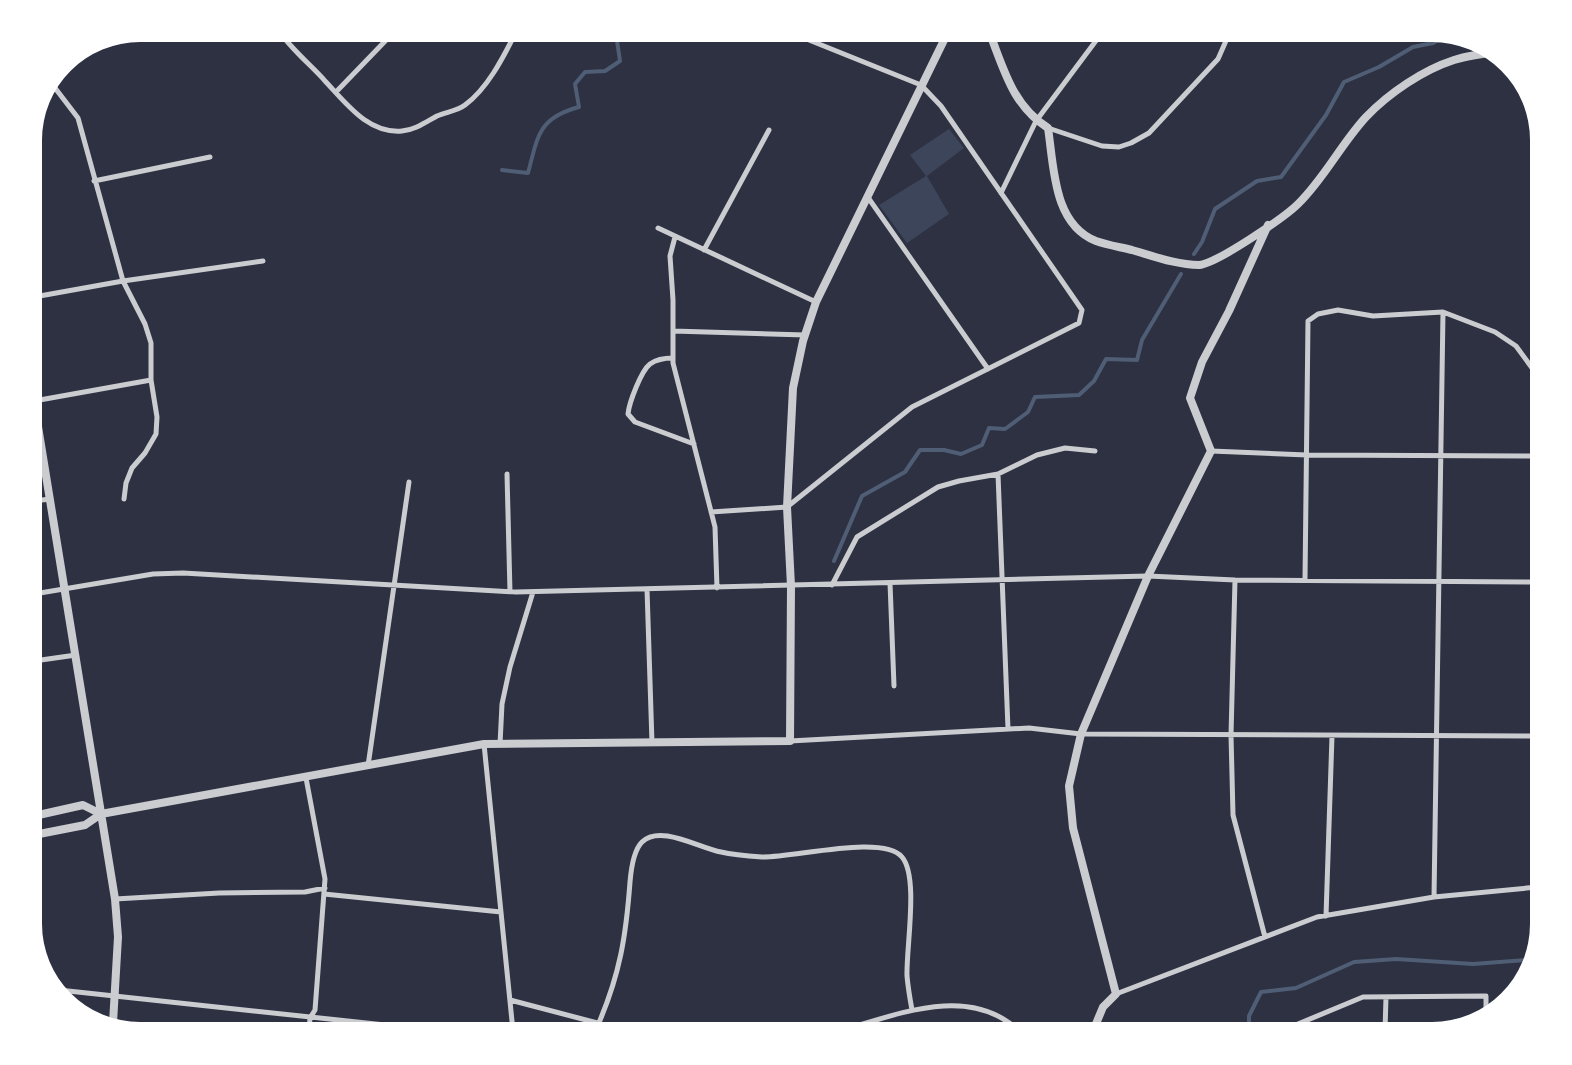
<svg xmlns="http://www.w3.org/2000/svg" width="1572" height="1065" viewBox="0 0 1572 1065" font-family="'Space Grotesk',sans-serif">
<rect width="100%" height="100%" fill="#2d3142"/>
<path fill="#3c4559" d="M 949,129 L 964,148 L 927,176 L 949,214 L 907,243 L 879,205 L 926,176 L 910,155 Z"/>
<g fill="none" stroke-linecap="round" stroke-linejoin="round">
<path stroke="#4f5d75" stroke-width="4" d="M 502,170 L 528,173 C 538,136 538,118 579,107 L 575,84 L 585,72 L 605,71 L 620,61 L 616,34
M 1194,254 L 1202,242 L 1215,209 L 1257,181 L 1281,177 L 1326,115 L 1344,82 L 1379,67 L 1413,47 L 1433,43 L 1442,37
M 834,561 L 862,496 L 905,472 L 920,450 L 944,450 L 961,454 L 982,445 L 989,428 L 1005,429 L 1028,412 L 1035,397 L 1079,395 L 1094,381 L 1106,359 L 1137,360 L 1142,340 L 1181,274
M 1249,1031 L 1249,1016 L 1261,992 L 1296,988 L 1354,962 L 1396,959 L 1473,964 L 1527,960"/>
<path stroke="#caccd0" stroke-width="5" d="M 282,34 C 286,44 316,70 325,81 C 346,103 368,134 402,131 C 415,130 426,122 437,116 C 446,112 457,111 465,105 C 487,89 503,58 515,34
M 52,84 L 78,118 L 123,281 L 145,324 L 151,343 L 151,380 L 157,417 L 156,434 L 145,453 L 132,468 L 126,483 L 124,499
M 336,92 L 392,34
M 1048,128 L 1102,146 L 1119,147 L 1131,143 L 1149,133 L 1218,59 L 1229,34
M 94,181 L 210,157
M 1001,193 L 1036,121 L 1101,34
M 867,196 L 988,369
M 658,228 L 816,302
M 675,237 L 670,256 L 673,300 L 673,363 L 715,527 L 717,588
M 704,250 L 769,130
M 34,297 L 123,281 L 263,261
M 673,331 L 805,335
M 673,358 C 665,358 657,359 650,364 C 641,371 629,403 628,414 L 635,422 L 694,444
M 34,401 L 151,380
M 1211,451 L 1307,455 L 1538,456
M 507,474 L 510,592
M 998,474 L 1008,729
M 34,501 L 50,499
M 711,512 L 787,507 L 912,407 L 1079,323 L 1082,310 L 941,106 L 921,85 L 794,34
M 1235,580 L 1231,735 L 1233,815 L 1265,937
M 1305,580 L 1308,321 L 1318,314 L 1338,310 L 1373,316 L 1443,312 L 1495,332 L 1516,346 L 1538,376
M 890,583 L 894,686
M 832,585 L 857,537 L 938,487 L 959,481 L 998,474 L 1037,455 L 1065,448 L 1095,451
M 647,589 L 652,743
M 34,594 L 153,574 L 183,573 L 516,592 L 1148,576 L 1235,580 L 1538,582
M 34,661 L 76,655
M 790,741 L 1029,728 L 1081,734 L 1538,736
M 484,744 L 513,1031
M 500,744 L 502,704 L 510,667 L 533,592
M 368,766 L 409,482
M 306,778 L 325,879 L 315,1010 L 310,1018 L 309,1031
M 324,894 L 501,912
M 1434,897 L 1443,312
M 115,899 L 219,893 L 305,892 L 325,888
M 1326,916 L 1332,736
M 59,990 L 441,1031
M 1116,994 L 1317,917 L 1434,897 L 1538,887
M 510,1000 L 628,1031
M 598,1025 C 620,974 626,936 630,882 C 631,870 633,851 642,842 C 660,824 699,848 721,852 C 734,855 748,856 762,857 C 793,858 883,834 902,857 C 919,877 906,948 907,976 C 908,987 910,999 912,1010
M 840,1031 C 896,1015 969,983 1019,1031
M 1281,1031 L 1363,997 L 1486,996 L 1486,1016
M 1385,1031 L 1386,997"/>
<path stroke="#caccd0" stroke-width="8" d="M 990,34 C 1004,70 1013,106 1048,128 C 1054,167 1053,224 1096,241 C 1107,245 1120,247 1132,250 C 1153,256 1177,265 1199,265 C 1216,264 1285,217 1298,204 C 1324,179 1341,144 1366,117 C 1389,93 1423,70 1454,60 C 1466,56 1479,55 1491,52
M 34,402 L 115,899 L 118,937 L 113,1023
M 34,816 L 83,805 L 101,814
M 34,835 L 85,825 L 101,814 L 484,744 L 790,741 L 791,586 L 787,507 L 793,388 L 803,341 L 816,302 L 947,34
M 1093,1031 L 1103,1007 L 1116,994 L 1073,828 L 1069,786 L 1081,734 L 1148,576 L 1211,451 L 1190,398 L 1202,362 L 1229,311 L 1268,225"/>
</g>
<path d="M0 0H1572V1065H0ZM140 42H1432A98 98 0 0 1 1530 140V924A98 98 0 0 1 1432 1022H140A98 98 0 0 1 42 924V140A98 98 0 0 1 140 42Z" fill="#fff" fill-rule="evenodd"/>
</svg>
